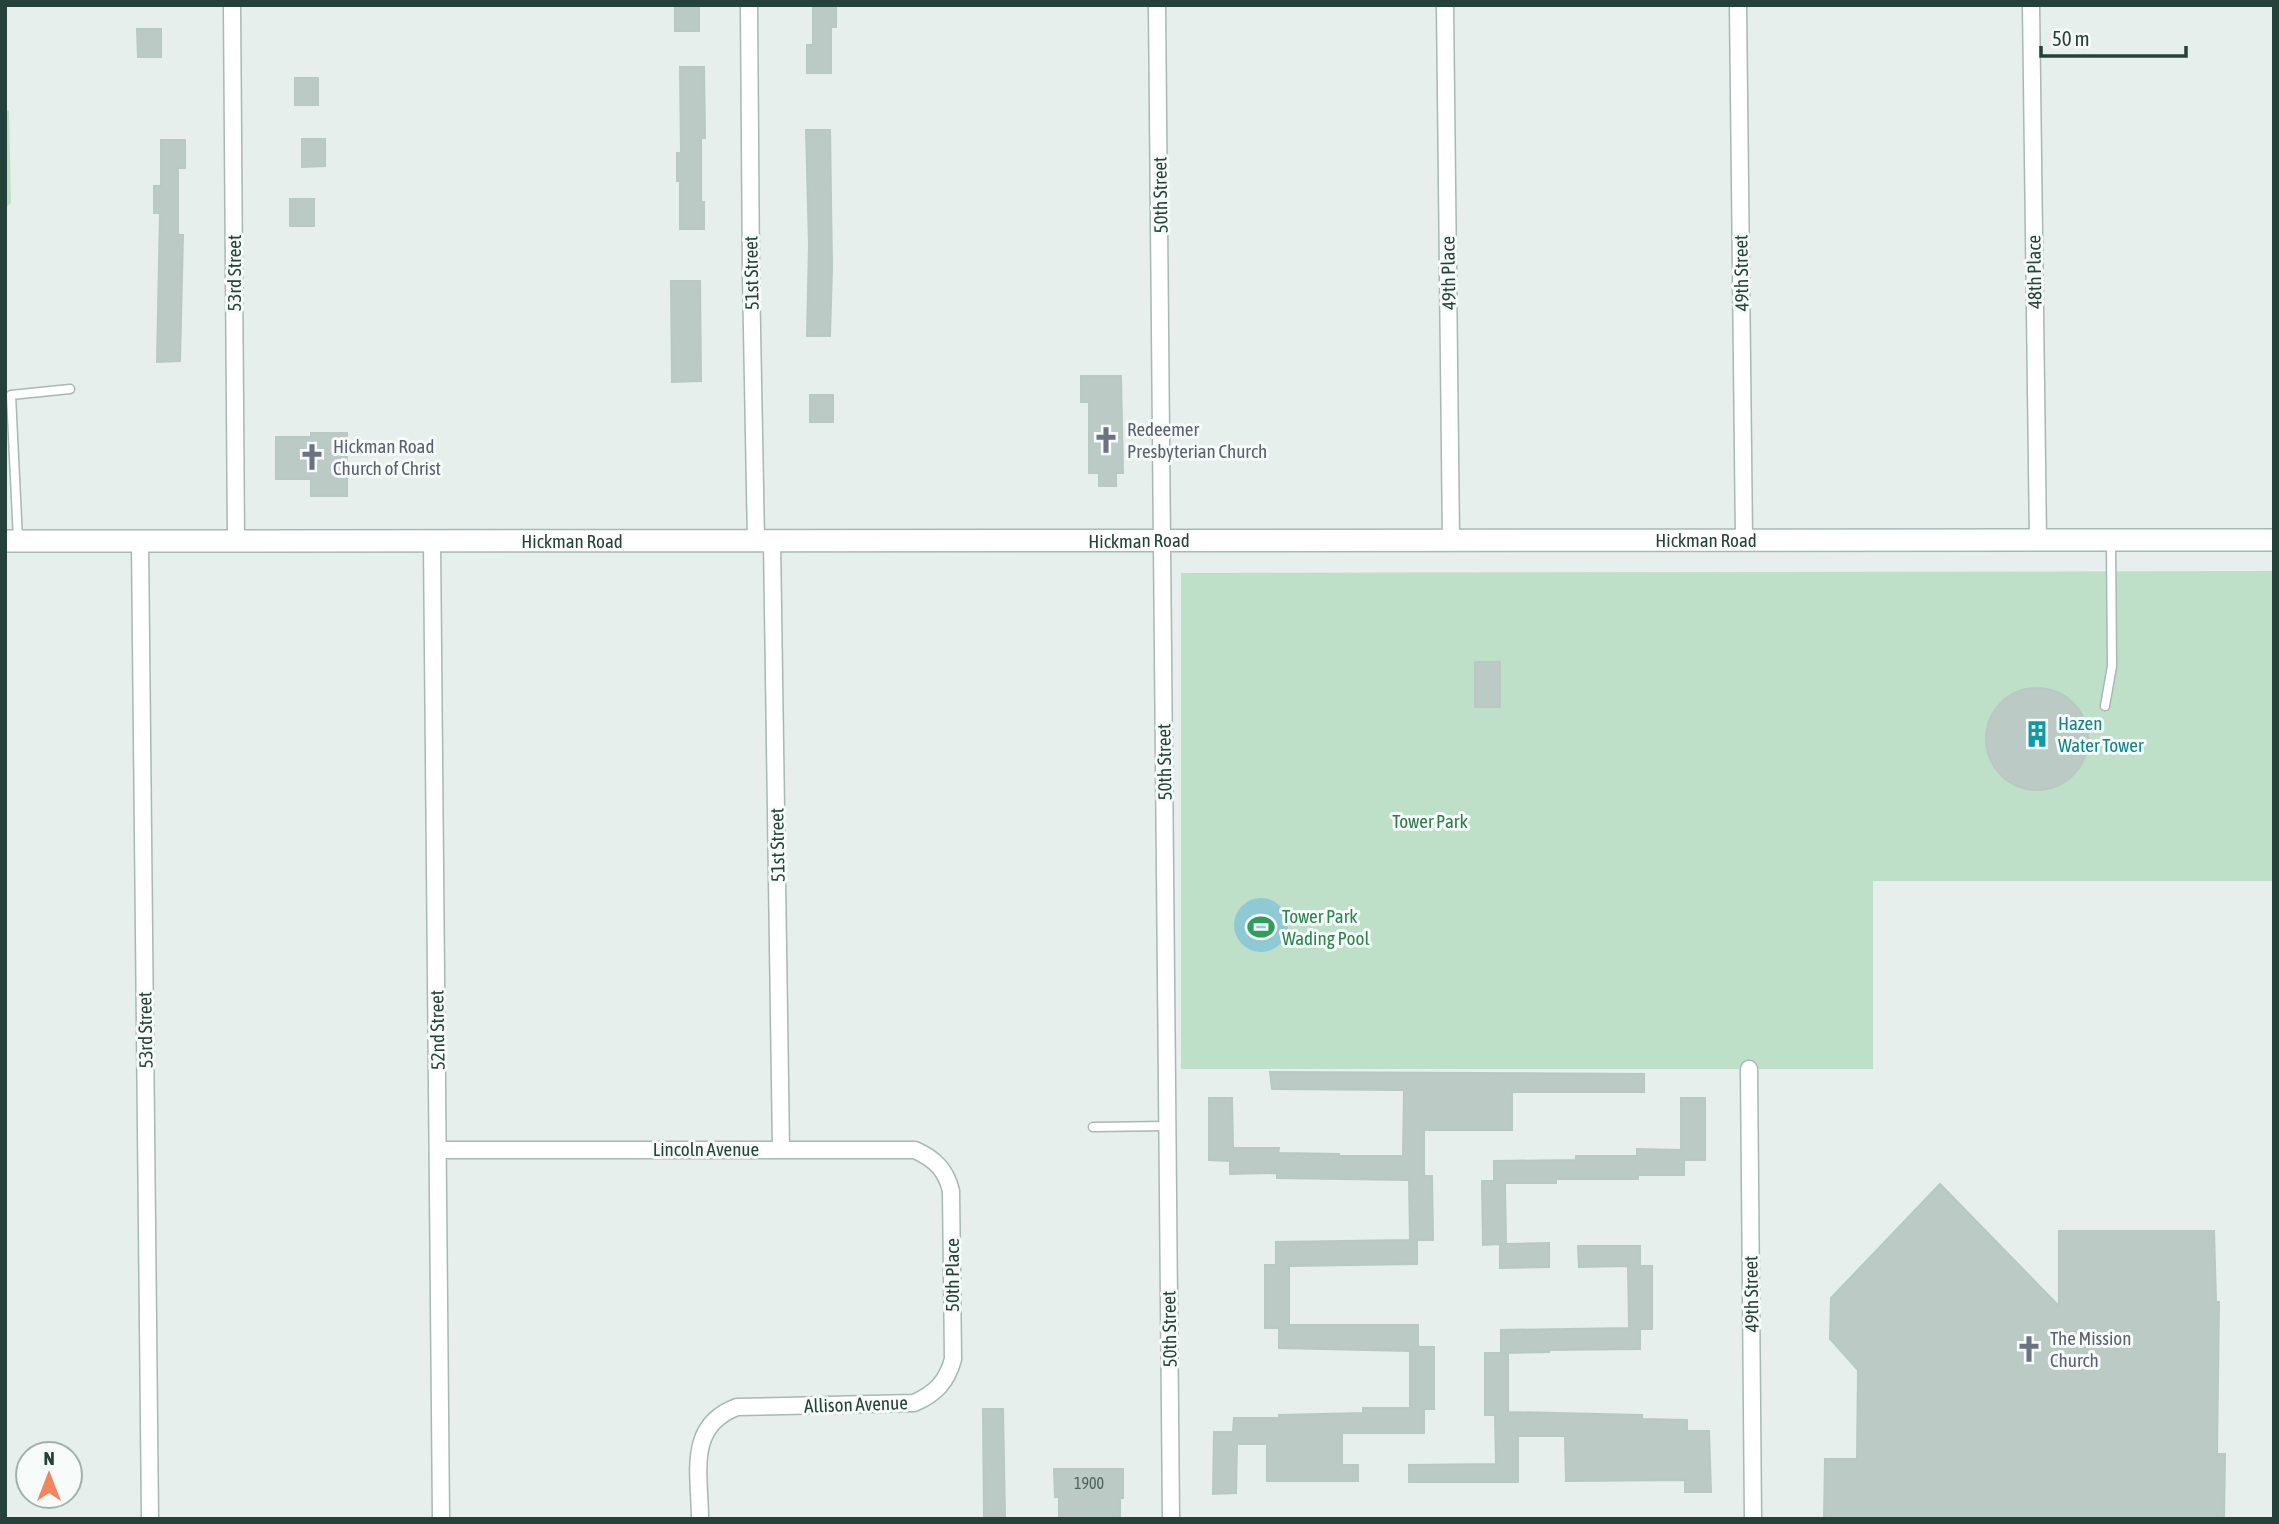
<svg xmlns="http://www.w3.org/2000/svg" width="2279" height="1524" viewBox="0 0 2279 1524" font-family="'Asap Condensed',sans-serif">
<rect width="100%" height="100%" fill="#e6efeb"/>
<path fill="#bfe0c8" d="M 5,109 L 9,111 L 11,203 L 5,208 Z
M 2274,571 L 2274,881 L 1873,881 L 1873,1069 L 1181,1069 L 1181,573 Z"/>
<path fill="#8ec9d4" d="M1234 925a27 27 0 1 1 54 0a27 27 0 1 1-54 0Z"/>
<path fill="#bbcac4" stroke="#b8c9c2" stroke-width="2" d="M 675,5 L 699,5 L 699,31 L 675,31 Z
M 813,5 L 836,5 L 836,27 L 831,27 L 831,73 L 807,73 L 807,45 L 813,45 Z
M 137,29 L 161,29 L 161,57 L 138,57 Z
M 680,67 L 704,67 L 705,138 L 701,138 L 701,202 L 704,202 L 704,229 L 680,229 L 680,181 L 677,181 L 677,153 L 681,153 Z
M 295,78 L 318,78 L 318,105 L 295,105 Z
M 806,130 L 830,130 L 832,267 L 830,336 L 807,336 L 809,245 Z
M 302,139 L 325,139 L 325,166 L 302,167 Z
M 161,140 L 185,140 L 185,168 L 178,168 L 178,235 L 183,235 L 180,361 L 157,362 L 160,213 L 154,213 L 154,186 L 161,186 Z
M 290,199 L 314,199 L 314,226 L 290,226 Z
M 671,281 L 700,281 L 701,381 L 672,382 Z
M 1081,376 L 1121,376 L 1123,473 L 1116,473 L 1116,486 L 1099,486 L 1099,473 L 1089,473 L 1089,402 L 1081,402 Z
M 810,395 L 833,395 L 833,422 L 810,422 Z
M 311,433 L 347,433 L 347,496 L 311,496 L 311,479 L 276,479 L 276,437 L 311,437 Z
M 1475,662 L 1500,662 L 1500,707 L 1475,707 Z
M1986 739a51 51 0 1 1 102 0a51 51 0 1 1-102 0Z
M 1270,1072 L 1644,1074 L 1644,1092 L 1512,1092 L 1512,1130 L 1424,1130 L 1424,1176 L 1432,1176 L 1433,1240 L 1417,1240 L 1417,1264 L 1289,1266 L 1289,1325 L 1418,1325 L 1418,1347 L 1434,1347 L 1434,1409 L 1424,1409 L 1424,1433 L 1342,1433 L 1342,1465 L 1358,1465 L 1358,1481 L 1267,1481 L 1267,1444 L 1237,1444 L 1236,1493 L 1213,1494 L 1214,1432 L 1233,1432 L 1234,1418 L 1279,1418 L 1279,1415 L 1363,1413 L 1363,1408 L 1410,1408 L 1410,1351 L 1279,1348 L 1279,1328 L 1265,1328 L 1265,1265 L 1276,1265 L 1276,1242 L 1410,1240 L 1409,1180 L 1277,1178 L 1277,1173 L 1230,1174 L 1230,1161 L 1209,1160 L 1209,1098 L 1232,1098 L 1233,1148 L 1279,1148 L 1278,1153 L 1339,1154 L 1339,1156 L 1403,1156 L 1404,1090 L 1272,1089 Z
M 1681,1098 L 1705,1098 L 1705,1160 L 1684,1160 L 1684,1175 L 1638,1175 L 1638,1179 L 1556,1179 L 1556,1183 L 1505,1183 L 1506,1244 L 1549,1243 L 1549,1267 L 1500,1268 L 1500,1244 L 1483,1245 L 1482,1181 L 1494,1181 L 1494,1161 L 1576,1160 L 1576,1156 L 1637,1156 L 1637,1149 L 1681,1150 Z
M 1940,1184 L 2059,1306 L 2059,1231 L 2214,1231 L 2216,1302 L 2219,1302 L 2217,1454 L 2225,1454 L 2224,1519 L 1824,1519 L 1825,1459 L 1857,1459 L 1858,1370 L 1830,1339 L 1831,1298 Z
M 1578,1246 L 1640,1246 L 1640,1266 L 1652,1266 L 1652,1329 L 1640,1329 L 1640,1349 L 1549,1350 L 1549,1352 L 1501,1353 L 1501,1330 L 1629,1328 L 1628,1266 L 1579,1267 Z
M 1485,1353 L 1508,1353 L 1508,1412 L 1642,1415 L 1642,1419 L 1687,1420 L 1687,1431 L 1709,1431 L 1711,1492 L 1685,1492 L 1685,1480 L 1566,1481 L 1565,1436 L 1518,1436 L 1518,1482 L 1409,1482 L 1409,1465 L 1496,1464 L 1495,1415 L 1485,1415 Z
M 983,1409 L 1003,1409 L 1005,1517 L 984,1517 Z
M 1054,1469 L 1123,1469 L 1123,1498 L 1120,1498 L 1120,1519 L 1059,1519 L 1059,1497 L 1055,1497 Z"/>
<g fill="none" stroke-linecap="round" stroke-linejoin="round">
<defs>
<path id="service" d="M 18,540 L 11,395 L 70,389
M 2105,706 L 2112,666 L 2111,543
M 1093,1127 L 1167,1126"/>
<path id="minor" d="M 232,5 L 236,541
M 749,5 L 751,276 L 756,541
M 1157,5 L 1171,1519
M 1445,5 L 1451,540
M 1738,5 L 1744,540
M 2031,5 L 2038,540
M 140,541 L 150,1519
M 432,541 L 441,1519
M 772,541 L 781,1149
M 1749,1069 L 1753,1519
M 438,1150 L 915,1150 C 935,1159 946,1170 951,1191 L 953,1359 C 947,1382 935,1394 914,1403 L 737,1407 C 686,1426 700,1474 700,1519"/>
<g id="secondary">
<path id="s1" d="M 5,541 L 2274,540"/>
</g>
</defs>
<use href="#service" stroke="#a8b8b2" stroke-width="11"/>
<use href="#minor" stroke="#a8b8b2" stroke-width="19"/>
<use href="#secondary" stroke="#a4bbb3" stroke-width="24"/>
<use href="#service" stroke="#fff" stroke-width="8"/>
<use href="#minor" stroke="#fff" stroke-width="16"/>
<use href="#secondary" stroke="#fff" stroke-width="21"/>
</g>
<defs>
<symbol id="church-bare" viewBox="-9 -9 18 18"><path d="M-1.2-6h2.4v3.5h3.3v2.4h-3.3V6h-2.4V-.1h-3.3v-2.4h3.3Z" fill="#6b7280" stroke="#f7fbf9" stroke-width="2.5" paint-order="stroke"/></symbol>
<symbol id="building-bare" viewBox="-9 -9 18 18"><path d="M-4-6H4V6H1V3H-1V6H-4ZM-2.5-4.3h1.7v1.8h-1.7ZM.8-4.3h1.7v1.8H.8ZM-2.5-1h1.7V.8h-1.7ZM.8-1h1.7V.8H.8Z" fill="#0f9aa8" stroke="#f7fbf9" stroke-width="2.5" paint-order="stroke"/></symbol>
<symbol id="stadium-bare" viewBox="-9 -9 18 18"><path d="M0-5a6.5 5 0 1 0 0 10a6.5 5 0 1 0 0-10ZM-3.5-1.8h7v3.6h-7Z" fill="#2e9e5b" stroke="#f7fbf9" stroke-width="2.5" paint-order="stroke"/></symbol>
</defs>
<g fill-rule="evenodd">
<use href="#church-bare" x="1087" y="421" width="38" height="38"/>
<use href="#church-bare" x="293" y="438" width="38" height="38"/>
<use href="#building-bare" x="2018" y="715" width="38" height="38"/>
<use href="#stadium-bare" x="1242" y="908" width="38" height="38"/>
<use href="#church-bare" x="2010" y="1330" width="38" height="38"/>
</g>
<g text-anchor="middle" stroke-width="6" stroke-linejoin="round" paint-order="stroke">
<g font-size="16" fill="#4a645c">
<text x="1089" y="1489">1900</text>
</g>
<g font-size="19" fill="#24423a" stroke="#f7fbf9">
<text transform="translate(1160 195) rotate(-91)" y="7">50th Street</text>
<text transform="translate(2034 272) rotate(-91)" y="7">48th Place</text>
<text transform="translate(234 273) rotate(-90)" y="7">53rd Street</text>
<text transform="translate(751 273) rotate(-91)" y="7">51st Street</text>
<text transform="translate(1448 273) rotate(-91)" y="7">49th Place</text>
<text transform="translate(1741 273) rotate(-91)" y="7">49th Street</text>
<text dy="7" stroke="none"><textPath href="#s1" startOffset="1134">Hickman Road</textPath></text>
<text dy="7" stroke="none"><textPath href="#s1" startOffset="1701">Hickman Road</textPath></text>
<text dy="7" stroke="none"><textPath href="#s1" startOffset="567">Hickman Road</textPath></text>
<text transform="translate(1164 762) rotate(-91)" y="7">50th Street</text>
<text transform="translate(777 845) rotate(-91)" y="7">51st Street</text>
<text transform="translate(145 1030) rotate(-91)" y="7">53rd Street</text>
<text transform="translate(437 1030) rotate(-91)" y="7">52nd Street</text>
<text x="706" y="1156">Lincoln Avenue</text>
<text transform="translate(952 1275) rotate(-90)" y="7">50th Place</text>
<text transform="translate(1751 1294) rotate(-91)" y="7">49th Street</text>
<text transform="translate(1169 1329) rotate(-91)" y="7">50th Street</text>
<text transform="translate(856 1404) rotate(-2)" y="7">Allison Avenue</text>
</g>
<g font-size="19" fill="#5b616d" stroke="#f7fbf9" text-anchor="start">
<text x="1127" y="436">Redeemer<tspan x="1127" dy="22">Presbyterian Church</tspan></text>
<text x="333" y="453">Hickman Road<tspan x="333" dy="22">Church of Christ</tspan></text>
<text x="2050" y="1345">The Mission<tspan x="2050" dy="22">Church</tspan></text>
</g>
<g font-size="19" fill="#0d838f" stroke="#f7fbf9" text-anchor="start">
<text x="2058" y="730">Hazen<tspan x="2058" dy="22">Water Tower</tspan></text>
</g>
<g font-size="19" fill="#2d7a4b" stroke="#f7fbf9">
<text x="1430" y="828">Tower Park</text>
</g>
<g font-size="19" fill="#27864d" stroke="#f7fbf9" text-anchor="start">
<text x="1282" y="923">Tower Park<tspan x="1282" dy="22">Wading Pool</tspan></text>
</g>
</g>
<rect width="2279" height="1524" fill="none" stroke="#24423a" stroke-width="14"/>
<g transform="translate(49 1475)"><circle r="33" fill="#f7fbf9" stroke="#a3b1ad" stroke-width="2"/>
<path d="M0-5L12 26L0 18L-12 26Z" fill="#f4845f"/>
<text y="-10" font-size="19" font-weight="bold" text-anchor="middle" fill="#24423a">N</text>
</g>
<path d="M2041 46v10h145v-10" fill="none" stroke="#24423a" stroke-width="3.5"/>
<text x="2052" y="46" font-size="21" fill="#24423a" stroke="#f7fbf9" stroke-width="5" paint-order="stroke">50 m</text>
</svg>
